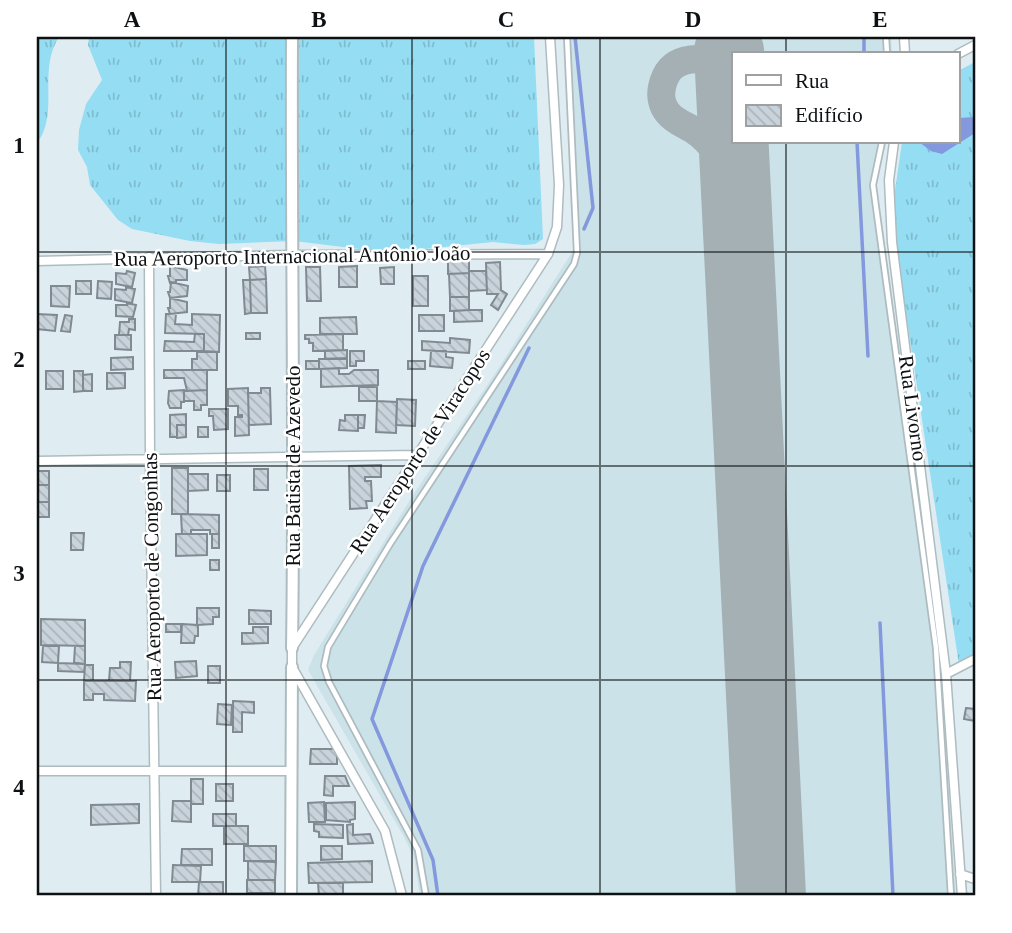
<svg xmlns="http://www.w3.org/2000/svg" width="1012" height="933" viewBox="0 0 1012 933" font-family="Georgia,serif">
<defs>
<pattern id="grass-tufts" width="24" height="20" patternUnits="userSpaceOnUse" patternTransform="scale(1.75)"><rect width="24" height="20" fill="#94ddf3"/><path d="M3 7l-1-3M5 7V3M7 7l1-3M15 17l-1-3M17 17v-4M19 17l1-3" fill="none" stroke="#7ebdcf"/></pattern>
<pattern id="building-back-hatch" width="6" height="6" patternUnits="userSpaceOnUse" patternTransform="scale(1.75)"><rect width="6" height="6" fill="#c9d3db"/><path d="M-1 5l2 2M0 0l6 6M5-1l2 2" fill="none" stroke="#abb4bb"/></pattern>
</defs>
<rect width="100%" height="100%" fill="#dfedf2"/>
<path fill="#cce2e9" d="M 565,37 L 891,37 L 892,54 L 734,54 L 734,142 L 886,142 L 876,186 L 938,639 L 956,896 L 420,896 L 414,858 L 404,837 L 308,670 L 314,655 L 413,495 L 498,369 L 574,249 Z"/>
<path fill="url(#grass-tufts)" d="M 37,37 L 59,37 C 37,71 60,113 37,143 Z
M 89,37 L 534,37 L 543,239 L 535,244 L 524,245 L 493,242 L 424,249 L 368,250 L 294,241 L 219,244 L 190,241 L 132,229 L 118,220 L 90,185 L 87,167 L 78,150 L 79,130 L 86,104 L 102,80 L 88,45 Z
M 975,62 L 975,657 L 959,665 L 897,254 L 894,197 L 902,142 L 958,142 L 958,71 Z"/>
<path fill="#8398dd" d="M 975,117 L 975,133 L 942,154 L 931,151 L 919,142 L 958,142 L 958,118 Z"/>
<g fill="none" stroke-linecap="round" stroke-linejoin="round">
<path stroke="#8398dd" stroke-width="3.5" d="M 575,37 L 593,208 L 584,229
M 864,37 L 864,54
M 857,142 L 868,356
M 880,623 L 893,896
M 438,896 L 433,860 L 372,719 L 423,566 L 529,348"/>
<path stroke="#a4b0b4" stroke-width="28" d="M 729,62 C 702,59 670,51 662,87 C 660,96 662,106 668,113 C 675,122 686,125 695,131 C 716,145 725,168 736,189"/>
<path stroke="#a4b0b4" stroke-width="70" d="M 729,51 L 771,896"/>
</g>
<path fill="url(#building-back-hatch)" stroke="#818a91" stroke-width="2" d="M 448,261 L 469,261 L 469,273 L 448,274 Z
M 500,262 L 501,290 L 507,294 L 498,310 L 491,305 L 498,294 L 487,294 L 486,263 Z
M 170,266 L 187,270 L 187,280 L 176,280 L 176,282 L 170,283 L 168,276 L 170,276 Z
M 265,266 L 266,279 L 250,280 L 249,267 Z
M 357,266 L 357,287 L 339,287 L 339,267 Z
M 306,267 L 320,267 L 321,301 L 307,301 Z
M 394,267 L 394,284 L 381,284 L 380,268 Z
M 127,271 L 135,273 L 132,287 L 116,284 L 116,273 L 126,274 Z
M 469,271 L 486,271 L 487,290 L 469,291 Z
M 469,273 L 469,297 L 450,297 L 449,274 Z
M 413,276 L 428,276 L 428,306 L 413,306 Z
M 266,279 L 267,313 L 251,313 L 250,280 Z
M 243,280 L 250,280 L 251,313 L 245,314 Z
M 76,281 L 91,281 L 91,294 L 76,294 Z
M 98,281 L 112,282 L 111,299 L 97,298 Z
M 171,282 L 188,286 L 187,296 L 170,298 L 168,292 L 170,292 Z
M 51,286 L 70,286 L 69,307 L 51,306 Z
M 126,287 L 135,289 L 132,303 L 115,300 L 115,289 L 126,290 Z
M 450,297 L 469,297 L 469,310 L 450,311 Z
M 170,298 L 187,302 L 187,312 L 170,314 L 168,308 L 170,308 Z
M 127,303 L 136,305 L 133,317 L 116,316 L 116,305 L 127,305 Z
M 469,310 L 482,310 L 482,321 L 454,322 L 454,311 Z
M 37,314 L 57,315 L 55,331 L 37,329 Z
M 166,314 L 176,314 L 175,324 L 192,325 L 192,314 L 220,315 L 219,352 L 204,351 L 204,334 L 165,333 Z
M 65,315 L 72,316 L 70,332 L 61,331 Z
M 419,315 L 444,315 L 444,331 L 419,331 Z
M 356,317 L 357,334 L 320,334 L 320,318 Z
M 129,319 L 135,319 L 135,330 L 129,329 L 128,335 L 119,335 L 120,322 L 129,322 Z
M 246,333 L 260,333 L 260,339 L 246,339 Z
M 195,334 L 204,334 L 204,351 L 164,351 L 165,341 L 194,342 Z
M 343,334 L 343,350 L 313,351 L 313,343 L 309,343 L 309,339 L 305,339 L 305,335 Z
M 115,335 L 131,335 L 131,350 L 115,349 Z
M 450,338 L 470,340 L 469,353 L 422,350 L 422,341 L 450,343 Z
M 347,350 L 347,359 L 325,359 L 325,351 Z
M 350,351 L 364,351 L 364,361 L 356,361 L 356,366 L 350,366 Z
M 431,351 L 446,351 L 446,357 L 453,358 L 452,368 L 430,366 Z
M 197,352 L 217,352 L 217,370 L 192,370 L 192,359 L 197,359 Z
M 133,357 L 133,369 L 111,370 L 111,358 Z
M 347,358 L 347,368 L 319,369 L 319,359 Z
M 306,361 L 319,361 L 319,369 L 306,369 Z
M 408,361 L 425,361 L 425,369 L 408,369 Z
M 339,368 L 339,374 L 349,374 L 354,370 L 378,370 L 378,385 L 321,387 L 321,369 Z
M 164,370 L 207,370 L 207,390 L 187,391 L 184,378 L 164,378 Z
M 46,371 L 63,371 L 63,389 L 46,389 Z
M 74,371 L 83,371 L 83,391 L 74,392 Z
M 107,373 L 125,373 L 125,388 L 107,389 Z
M 92,374 L 92,391 L 83,391 L 83,375 Z
M 359,387 L 377,387 L 377,401 L 359,401 Z
M 248,388 L 249,435 L 235,436 L 235,417 L 242,417 L 242,415 L 238,415 L 238,406 L 228,406 L 228,389 Z
M 261,388 L 270,388 L 271,424 L 249,425 L 248,393 L 261,393 Z
M 184,390 L 184,402 L 181,402 L 181,408 L 170,408 L 168,403 L 169,391 Z
M 207,390 L 207,405 L 201,405 L 201,410 L 194,410 L 194,401 L 184,401 L 184,391 Z
M 397,399 L 416,400 L 415,426 L 396,425 Z
M 377,401 L 397,402 L 396,433 L 376,432 Z
M 209,409 L 228,409 L 228,429 L 214,430 L 213,416 L 209,416 Z
M 186,414 L 186,425 L 177,425 L 177,437 L 170,437 L 170,415 Z
M 345,415 L 358,415 L 358,431 L 339,430 L 340,420 L 345,421 Z
M 358,415 L 365,415 L 364,428 L 358,428 Z
M 177,425 L 186,425 L 186,437 L 177,438 Z
M 198,427 L 208,427 L 208,437 L 198,437 Z
M 381,465 L 381,477 L 365,477 L 365,481 L 371,481 L 372,501 L 366,501 L 367,508 L 350,509 L 349,466 Z
M 172,468 L 188,468 L 188,514 L 172,514 Z
M 254,469 L 268,469 L 268,490 L 254,490 Z
M 37,471 L 49,471 L 49,485 L 37,485 Z
M 188,474 L 208,474 L 208,490 L 188,491 Z
M 217,475 L 230,475 L 230,491 L 217,491 Z
M 37,485 L 49,485 L 49,502 L 37,502 Z
M 37,502 L 49,502 L 49,517 L 37,517 Z
M 181,514 L 219,515 L 219,534 L 210,534 L 210,530 L 191,530 L 191,534 L 182,534 Z
M 71,533 L 84,533 L 83,550 L 71,550 Z
M 176,534 L 207,534 L 207,555 L 176,556 Z
M 212,534 L 219,534 L 219,548 L 212,548 Z
M 210,560 L 219,560 L 219,570 L 210,570 Z
M 197,608 L 219,608 L 219,617 L 213,617 L 213,624 L 197,625 Z
M 249,610 L 271,611 L 271,624 L 249,624 Z
M 41,619 L 85,620 L 85,646 L 41,645 Z
M 166,624 L 181,624 L 181,632 L 166,632 Z
M 182,624 L 198,625 L 198,636 L 195,636 L 194,643 L 181,643 Z
M 253,627 L 268,627 L 268,643 L 242,644 L 242,633 L 253,633 Z
M 43,646 L 59,646 L 58,663 L 42,662 Z
M 75,646 L 85,646 L 85,664 L 74,663 Z
M 196,661 L 197,676 L 176,678 L 175,662 Z
M 120,662 L 131,662 L 130,681 L 109,681 L 110,668 L 120,668 Z
M 58,663 L 85,664 L 84,672 L 58,671 Z
M 85,665 L 93,665 L 93,681 L 84,681 Z
M 208,666 L 220,666 L 220,683 L 208,683 Z
M 84,681 L 136,681 L 135,701 L 104,700 L 104,694 L 93,694 L 93,700 L 84,700 Z
M 233,701 L 254,702 L 254,713 L 242,712 L 242,732 L 233,732 Z
M 218,704 L 232,705 L 231,725 L 217,724 Z
M 966,708 L 975,709 L 975,721 L 964,719 Z
M 311,749 L 337,749 L 337,764 L 310,764 Z
M 325,776 L 345,776 L 349,786 L 333,786 L 333,796 L 324,795 Z
M 191,779 L 203,779 L 203,804 L 191,804 Z
M 216,784 L 233,784 L 233,801 L 216,801 Z
M 173,801 L 191,801 L 191,822 L 172,821 Z
M 324,802 L 325,822 L 309,822 L 308,803 Z
M 355,802 L 355,819 L 350,820 L 350,822 L 326,820 L 326,803 Z
M 139,804 L 139,823 L 91,825 L 91,805 Z
M 213,814 L 236,814 L 236,826 L 213,826 Z
M 314,824 L 343,825 L 343,838 L 319,837 L 319,832 L 314,831 Z
M 353,824 L 353,835 L 370,834 L 373,843 L 348,844 L 347,825 Z
M 224,826 L 248,826 L 248,844 L 224,844 Z
M 244,846 L 276,846 L 276,861 L 244,861 Z
M 321,846 L 342,846 L 342,859 L 321,860 Z
M 182,849 L 212,849 L 212,865 L 181,865 Z
M 248,861 L 276,862 L 275,880 L 248,880 Z
M 372,861 L 372,882 L 309,883 L 308,863 Z
M 173,865 L 201,866 L 200,882 L 172,882 Z
M 247,880 L 275,880 L 275,893 L 247,893 Z
M 199,882 L 223,882 L 223,896 L 198,896 Z
M 318,883 L 343,883 L 343,896 L 319,896 Z"/>
<g fill="none" stroke-linecap="round" stroke-linejoin="round">
<defs>
<path id="lane" d="M 886,37 L 887,54
M 882,142 L 873,185 L 936,648 L 951,896
M 426,896 L 418,850 L 329,682 L 324,666 L 328,647 L 390,544 L 574,264 L 577,253 L 567,37"/>
<path id="street" d="M 904,37 L 905,54
M 958,54 L 975,45
M 894,142 L 889,180 L 892,242 L 946,674
M 149,257 L 150,460 L 156,896
M 37,261 L 291,255 L 548,254
M 37,461 L 417,455
M 37,771 L 291,771
M 960,874 L 975,879
M 402,896 L 385,831 L 292,667 L 292,648 L 548,254 L 557,227 L 559,185 L 550,37
M 962,896 L 946,674 L 975,659"/>
<path id="secondary" d="M 292,37 C 291,240 295,444 292,648
M 291,896 L 292,667"/>
</defs>
<use href="#lane" stroke="#aebcc0" stroke-width="8"/>
<use href="#street" stroke="#aebcc0" stroke-width="11"/>
<use href="#secondary" stroke="#aebcc0" stroke-width="14"/>
<use href="#lane" stroke="#fff" stroke-width="4.5"/>
<use href="#street" stroke="#fff" stroke-width="8"/>
<use href="#secondary" stroke="#fff" stroke-width="10"/>
</g>
<path fill="none" stroke="#0d1113" stroke-width="2" stroke-opacity="0.55" d="M 226,37 L 226,896M 412,37 L 412,896M 600,37 L 600,896M 786,37 L 786,54M 786,142 L 786,896M 37,252 L 975,252M 37,466 L 975,466M 37,680 L 975,680"/>
<g text-anchor="middle" stroke-width="5" stroke-linejoin="round" paint-order="stroke">
<g font-size="21" fill="#0d1113" stroke="#fff">
<text transform="translate(292 256) rotate(-1)" y="7">Rua Aeroporto Internacional Antônio João</text>
<text transform="translate(913 408) rotate(82)" y="7">Rua Livorno</text>
<text transform="translate(420 451) rotate(-57)" y="7">Rua Aeroporto de Viracopos</text>
<text transform="translate(293 466) rotate(-90)" y="7">Rua Batista de Azevedo</text>
<text transform="translate(152 577) rotate(-91)" y="7">Rua Aeroporto de Congonhas</text>
</g>
</g>
<rect width="1012" height="933" fill="none" stroke="#ffffff" stroke-width="77"/>
<rect x="732" y="52" width="228" height="91" fill="#ffffff" stroke="#9ea0a1" stroke-width="2"/>
<rect x="746" y="75" width="35" height="10" fill="#ffffff" stroke="#9ea0a1" stroke-width="2"/>
<text x="795" y="88" font-size="21" fill="#0d1113">Rua</text>
<rect x="746" y="105" width="35" height="21" fill="url(#building-back-hatch)" stroke="#9ea0a1" stroke-width="2"/>
<text x="795" y="122" font-size="21" fill="#0d1113">Edifício</text>
<rect x="38" y="38" width="936" height="856" fill="none" stroke="#0d1113" stroke-width="2.5"/>
<g font-size="23" text-anchor="middle" font-weight="bold" fill="#0d1113">
<text x="132" y="27">A</text>
<text x="319" y="27">B</text>
<text x="506" y="27">C</text>
<text x="693" y="27">D</text>
<text x="880" y="27">E</text>
<text x="19" y="153">1</text>
<text x="19" y="367">2</text>
<text x="19" y="581">3</text>
<text x="19" y="795">4</text>
</g>
</svg>
